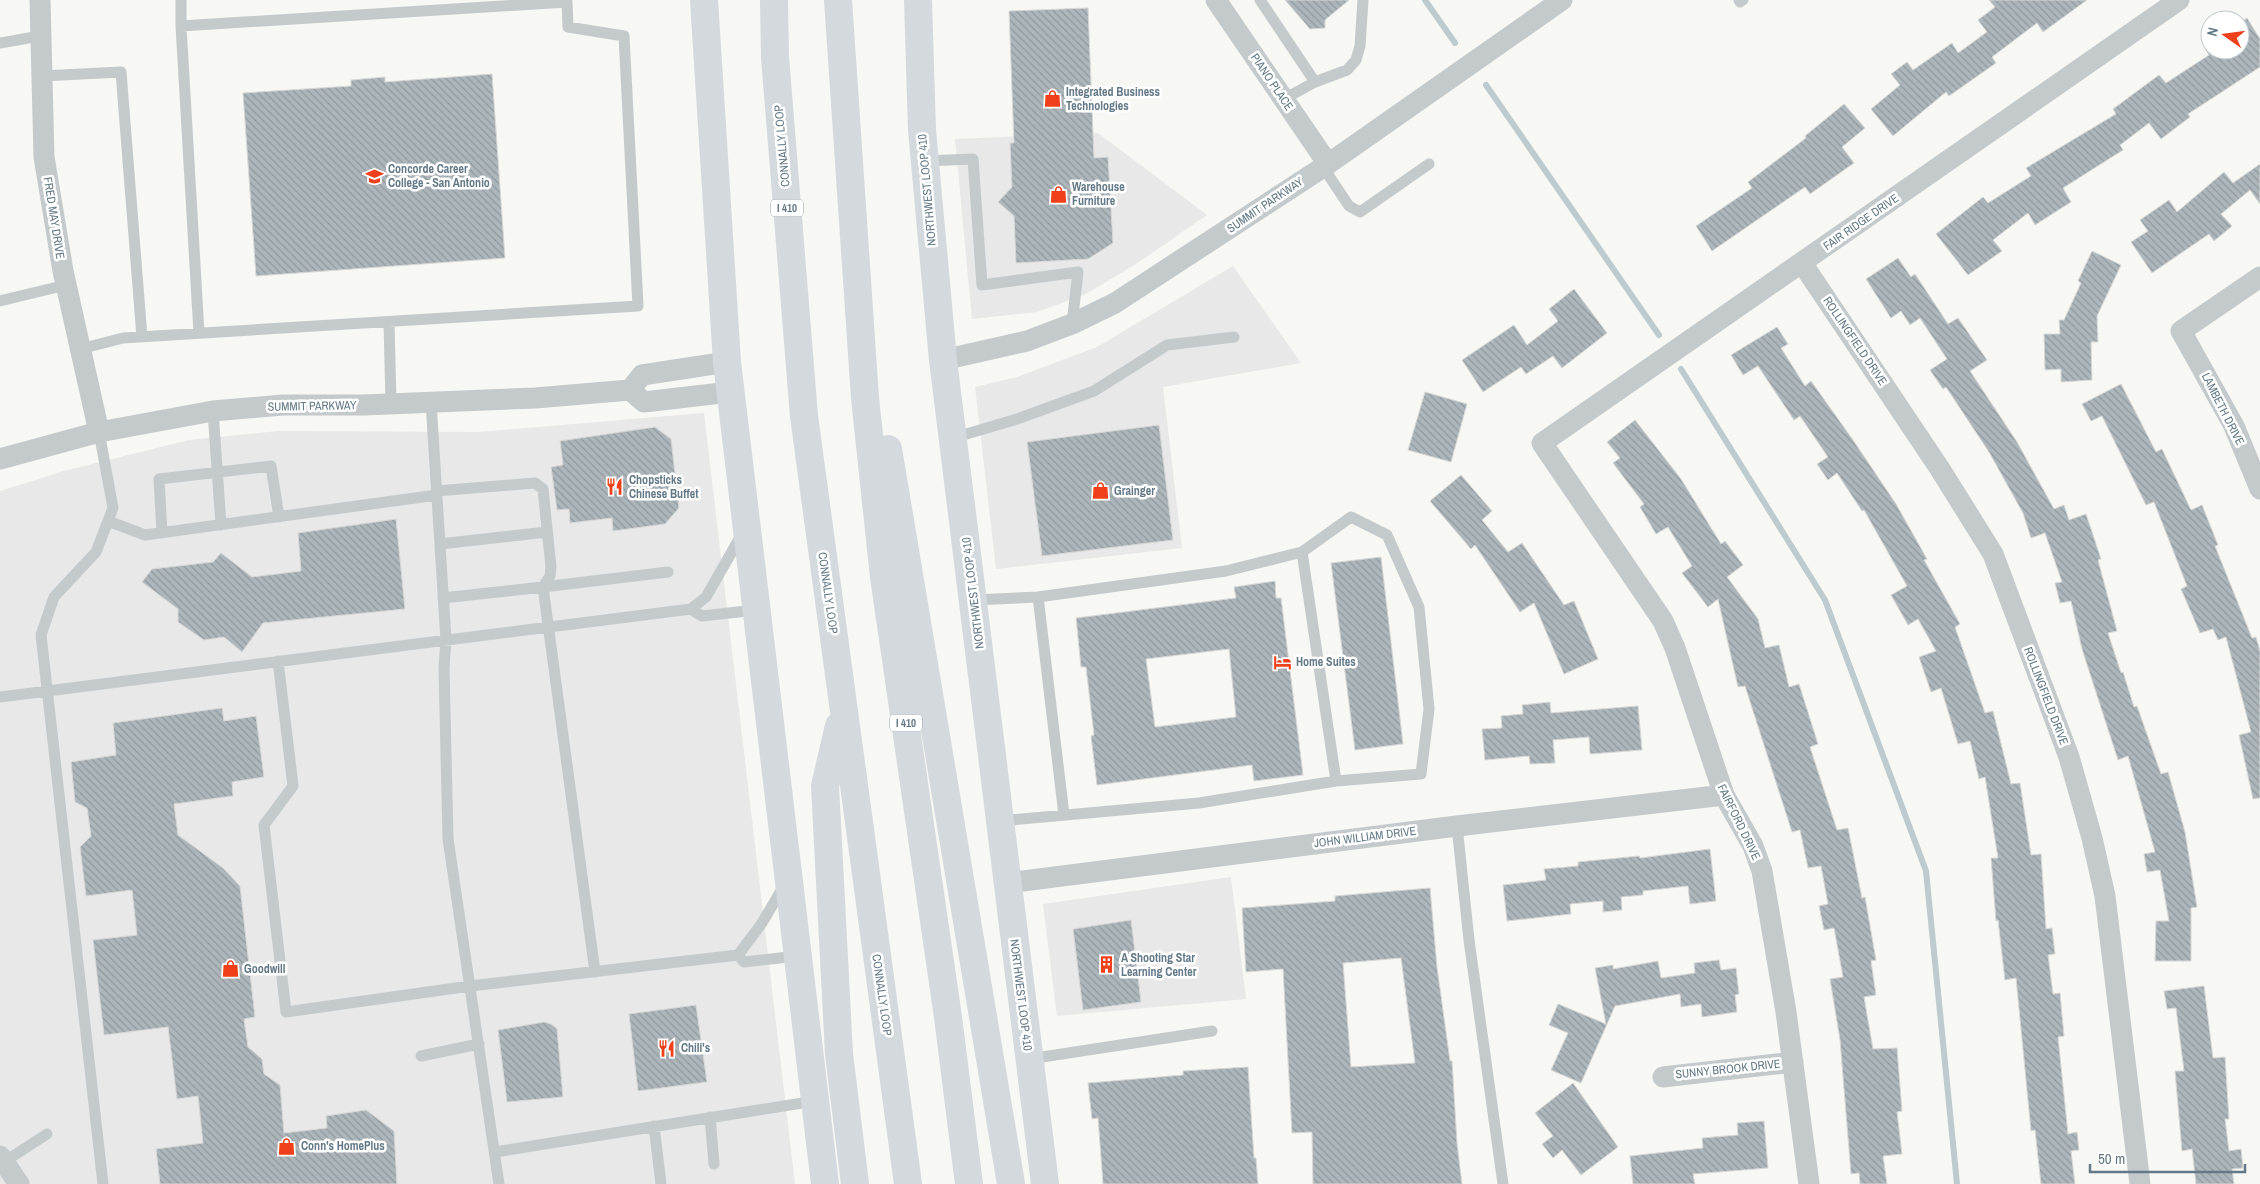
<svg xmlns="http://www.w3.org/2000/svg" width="2260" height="1184" viewBox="0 0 2260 1184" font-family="'Archivo Narrow',sans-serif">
<defs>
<pattern id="building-back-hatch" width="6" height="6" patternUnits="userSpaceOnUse" patternTransform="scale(1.25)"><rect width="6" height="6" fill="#adb6bb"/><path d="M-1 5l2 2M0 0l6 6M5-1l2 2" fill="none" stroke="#90999e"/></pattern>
</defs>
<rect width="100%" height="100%" fill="#f7f7f3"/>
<path fill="#e7e8e7" d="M 1098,133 L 1207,215 L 1136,264 L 1086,294 L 1037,312 L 972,319 L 955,139 Z
M 1233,266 L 1301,363 L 1163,387 L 1182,548 L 996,569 L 975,387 L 1017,377 L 1097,347 Z
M 704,413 L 795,1184 L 0,1184 L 0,491 L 64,471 L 189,440 L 278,431 L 478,432 Z
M 1231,877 L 1246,999 L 1057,1016 L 1043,904 Z"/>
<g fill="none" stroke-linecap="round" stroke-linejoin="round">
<path stroke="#bdcace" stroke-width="6" d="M 1425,0 L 1455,43
M 1486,85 L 1659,335
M 1681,369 L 1825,600 L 1926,871 L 1957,1184"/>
</g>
<path fill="url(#building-back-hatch)" stroke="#d8d8d6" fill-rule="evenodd" d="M 1285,0 L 1349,0 L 1325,20 L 1325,28 L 1310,29 Z
M 1989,0 L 2087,0 L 2043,32 L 2037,23 L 1992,57 L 1996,63 L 1949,96 L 1946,92 L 1893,136 L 1871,109 L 1900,85 L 1891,74 L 1907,62 L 1913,70 L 1952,43 L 1958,53 L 1987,32 L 1978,20 L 1995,7 Z
M 1088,8 L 1094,158 L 1108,157 L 1113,243 L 1088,259 L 1016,263 L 1014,216 L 998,202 L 1012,187 L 1010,143 L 1014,143 L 1009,11 Z
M 2247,18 L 2260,39 L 2260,67 L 2188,114 L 2190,117 L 2161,139 L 2149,123 L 2120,145 L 2123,150 L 2063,188 L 2071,202 L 2035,225 L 2028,213 L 1993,240 L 2002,251 L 1968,275 L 1936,234 L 1983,197 L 1988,203 L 2031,176 L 2026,168 L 2116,114 L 2113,109 L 2159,75 L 2166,83 L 2209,55 L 2204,46 L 2210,42 L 2210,50 L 2240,50 L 2240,23 Z
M 492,74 L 505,258 L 256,276 L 243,93 L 351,86 L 351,80 L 385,77 L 385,82 Z
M 1844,104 L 1865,128 L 1842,147 L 1854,163 L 1810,194 L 1805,187 L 1712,251 L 1696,226 L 1752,188 L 1748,182 L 1806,138 L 1805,136 Z
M 2260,164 L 2260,204 L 2250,190 L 2221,214 L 2232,226 L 2214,241 L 2209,234 L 2152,273 L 2131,242 L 2148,231 L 2140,220 L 2169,200 L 2177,212 L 2224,172 L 2233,183 Z
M 2092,251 L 2121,265 L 2097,316 L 2098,342 L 2091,342 L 2092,380 L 2061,382 L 2061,369 L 2045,370 L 2044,334 L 2060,334 L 2059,320 L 2064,320 L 2081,283 L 2078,281 Z
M 1898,258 L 1911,277 L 1915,274 L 1948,324 L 1958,318 L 1987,360 L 1970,371 L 2017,442 L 2054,509 L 2064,505 L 2069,520 L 2086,514 L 2101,559 L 2098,560 L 2117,631 L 2108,633 L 2121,673 L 2123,672 L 2134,707 L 2137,706 L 2161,774 L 2168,772 L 2185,832 L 2197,907 L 2191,908 L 2191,961 L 2155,961 L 2156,921 L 2169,921 L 2160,870 L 2147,872 L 2144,854 L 2155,852 L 2128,756 L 2118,760 L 2104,717 L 2082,649 L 2071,601 L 2060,603 L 2055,583 L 2062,582 L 2045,533 L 2031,538 L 2023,513 L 1989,452 L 1946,387 L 1943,389 L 1930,370 L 1947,359 L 1920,318 L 1910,325 L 1901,311 L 1891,318 L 1866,279 Z
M 1574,289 L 1607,333 L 1562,368 L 1553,356 L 1526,374 L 1521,367 L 1483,392 L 1462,360 L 1514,325 L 1527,345 L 1558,321 L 1549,309 Z
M 1777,327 L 1788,344 L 1781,348 L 1805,386 L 1811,381 L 1853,440 L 1896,504 L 1927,559 L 1924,560 L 1960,624 L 1955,627 L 1985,713 L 1993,711 L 2011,784 L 2020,783 L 2031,855 L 2041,854 L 2046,929 L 2052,928 L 2055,954 L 2048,955 L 2053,994 L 2060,993 L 2064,1036 L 2058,1037 L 2068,1134 L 2077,1132 L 2079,1150 L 2071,1151 L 2075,1184 L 2041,1184 L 2035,1130 L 2031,1131 L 2016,978 L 2005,980 L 1998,920 L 1996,921 L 1991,858 L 1998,858 L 1985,777 L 1979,779 L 1970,741 L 1958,744 L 1941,688 L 1931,692 L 1919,657 L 1936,651 L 1918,619 L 1908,625 L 1891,595 L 1907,586 L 1864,510 L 1862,511 L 1837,473 L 1828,480 L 1817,464 L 1828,457 L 1800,416 L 1794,420 L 1758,366 L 1743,375 L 1731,355 Z
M 2121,384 L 2156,452 L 2162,449 L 2191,510 L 2202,505 L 2218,545 L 2215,546 L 2252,638 L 2256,637 L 2260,651 L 2260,798 L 2253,799 L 2239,735 L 2251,732 L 2226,637 L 2218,640 L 2213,629 L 2200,633 L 2181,589 L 2187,586 L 2154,502 L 2146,505 L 2102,416 L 2091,421 L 2082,404 Z
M 1425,392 L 1467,404 L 1451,462 L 1408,450 Z
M 1635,420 L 1681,479 L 1721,544 L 1725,541 L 1743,565 L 1727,577 L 1758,619 L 1765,648 L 1779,645 L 1789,687 L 1799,684 L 1818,744 L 1810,747 L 1837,830 L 1848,828 L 1862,898 L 1865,897 L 1876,960 L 1871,961 L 1876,995 L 1864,997 L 1873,1049 L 1897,1048 L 1902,1111 L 1897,1112 L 1902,1154 L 1883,1156 L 1887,1184 L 1860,1184 L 1859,1173 L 1851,1174 L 1840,1040 L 1830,979 L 1843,977 L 1834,928 L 1824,930 L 1819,906 L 1828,904 L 1821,866 L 1808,868 L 1800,830 L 1792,832 L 1745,686 L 1738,687 L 1718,599 L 1708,607 L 1682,573 L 1692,566 L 1668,527 L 1656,534 L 1640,507 L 1644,504 L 1613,463 L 1620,458 L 1607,442 Z
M 1159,425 L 1173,540 L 1042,556 L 1027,442 Z
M 655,427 L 671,439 L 679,508 L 665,524 L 613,531 L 612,518 L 570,523 L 569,509 L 557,510 L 551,467 L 563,465 L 560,441 Z
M 1461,475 L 1492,511 L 1482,520 L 1508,552 L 1522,543 L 1564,605 L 1574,601 L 1598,659 L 1564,674 L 1534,603 L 1520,612 L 1475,545 L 1471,549 L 1430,501 Z
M 396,519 L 405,609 L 263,623 L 242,652 L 224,637 L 204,640 L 178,622 L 178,609 L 142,582 L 152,569 L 213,562 L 221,553 L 252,577 L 301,571 L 298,533 Z
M 1381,557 L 1403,744 L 1355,750 L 1331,563 Z
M 1275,581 L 1276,598 L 1281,598 L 1303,775 L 1254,781 L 1252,765 L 1097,785 L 1091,736 L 1094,735 L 1086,667 L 1081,667 L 1076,618 L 1236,598 L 1234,587 ZM 1229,649 L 1236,717 L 1155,727 L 1146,659 Z
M 1550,702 L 1551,713 L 1638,706 L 1642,750 L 1590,754 L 1589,737 L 1553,740 L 1555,763 L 1530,764 L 1529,756 L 1485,760 L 1482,729 L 1502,728 L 1501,716 L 1523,714 L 1522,705 Z
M 222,708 L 224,721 L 256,716 L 264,777 L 232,782 L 233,796 L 174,804 L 178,835 L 223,868 L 240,886 L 255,1017 L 244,1019 L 248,1047 L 262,1059 L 264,1074 L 280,1085 L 284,1133 L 327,1128 L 326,1116 L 366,1110 L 394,1131 L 397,1184 L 160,1184 L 156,1149 L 203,1143 L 198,1096 L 177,1099 L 168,1027 L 104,1035 L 93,940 L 137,935 L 132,890 L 86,896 L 80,847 L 91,836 L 87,808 L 75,802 L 71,762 L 116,755 L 113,723 Z
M 1710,849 L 1716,901 L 1690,904 L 1688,886 L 1643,891 L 1643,895 L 1621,897 L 1622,910 L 1603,912 L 1603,901 L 1570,904 L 1571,914 L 1507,921 L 1503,885 L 1546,880 L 1544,869 L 1578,866 L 1578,862 L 1639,856 L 1640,858 Z
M 1430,888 L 1437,967 L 1450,1061 L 1452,1061 L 1457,1143 L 1462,1184 L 1313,1184 L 1312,1132 L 1292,1133 L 1283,969 L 1246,972 L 1242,908 L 1335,901 L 1335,896 ZM 1401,958 L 1415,1063 L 1351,1067 L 1343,963 Z
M 1131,920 L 1141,1002 L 1083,1010 L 1073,929 Z
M 1719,960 L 1721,970 L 1736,968 L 1739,994 L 1735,995 L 1737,1012 L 1702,1017 L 1701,1004 L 1681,1007 L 1680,994 L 1615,1006 L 1581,1083 L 1551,1070 L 1568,1033 L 1549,1025 L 1558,1004 L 1606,1024 L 1595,968 L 1613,965 L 1613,969 L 1658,961 L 1661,978 L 1695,973 L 1694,963 Z
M 2204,986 L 2213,1058 L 2225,1057 L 2229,1119 L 2225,1119 L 2229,1151 L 2241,1149 L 2243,1168 L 2232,1169 L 2234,1184 L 2196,1184 L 2192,1149 L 2182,1151 L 2175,1071 L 2184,1071 L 2176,1008 L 2167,1009 L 2164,991 Z
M 696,1005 L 707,1082 L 638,1091 L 629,1014 Z
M 544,1022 L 551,1024 L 557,1029 L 563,1097 L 507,1102 L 498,1030 Z
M 1248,1067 L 1254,1158 L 1256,1158 L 1258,1184 L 1103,1184 L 1098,1118 L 1092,1119 L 1088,1083 L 1183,1075 L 1183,1071 Z
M 1573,1083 L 1618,1147 L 1581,1175 L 1562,1150 L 1553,1158 L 1542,1144 L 1553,1136 L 1535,1113 Z
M 1764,1121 L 1768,1168 L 1693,1174 L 1695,1184 L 1633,1184 L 1630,1156 L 1703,1148 L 1702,1138 L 1738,1135 L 1737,1123 Z"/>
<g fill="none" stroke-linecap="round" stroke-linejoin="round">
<path stroke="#c4c9cc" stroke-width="11" d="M 1260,0 L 1315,82
M 1739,0 L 1740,2 L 1743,0
M 181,26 L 199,333
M 0,43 L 40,36
M 42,76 L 121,72 L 142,337
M 1284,99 L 1315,82 L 1347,70 L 1356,60 L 1360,46 L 1363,0
M 924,161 L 973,159 L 982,285 L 1078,272 L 1072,324
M 1323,167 L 1349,206 L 1360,212 L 1429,164
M 0,301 L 66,285
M 389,322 L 391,404
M 80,349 L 123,338 L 638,306 L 624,36 L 568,27 L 567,2 L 181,26 L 181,0
M 431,402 L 446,640 L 444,668 L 448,839 L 499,1184
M 213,411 L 221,525
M 99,432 L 113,508 L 96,552 L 54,597 L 41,635 L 103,1184
M 953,438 L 1017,419 L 1094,391 L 1167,345 L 1234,337
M 436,491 L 535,483 L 543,489 L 551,567 L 550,576 L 543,587 L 668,572
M 108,521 L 145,535 L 437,495
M 162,533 L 159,479 L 271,466 L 279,517
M 440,544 L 547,532
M 1302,552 L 1336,781
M 1038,597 L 1064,815
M 443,598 L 543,587 L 595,972
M 974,600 L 1038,597 L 1226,571 L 1302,552 L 1351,517 L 1387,535 L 1419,607 L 1429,709 L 1421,774 L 1336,781 L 1199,803 L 1000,821
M 691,609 L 702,616 L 756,610
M 278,661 L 293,786 L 264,825 L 286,1012 L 470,986 L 738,955
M 0,697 L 691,609 L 706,597 L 742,534
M 1457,826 L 1469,940 L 1503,1184
M 738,955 L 762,923 L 785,884
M 738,955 L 744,962 L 797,956
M 421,1056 L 479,1044
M 1029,1059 L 1212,1031
M 710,1117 L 714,1164
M 654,1126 L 661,1184
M 495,1152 L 815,1101
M 4,1162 L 47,1134"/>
<path stroke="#c4c9cc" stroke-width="21" d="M 40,0 L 44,157 L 63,271 L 99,432
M 1216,0 L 1328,164
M 1802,263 L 1940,469 L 1993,554 L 2069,757 L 2092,838 L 2105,896 L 2140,1184
M 2260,277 L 2181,331 L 2234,426 L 2260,489
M 943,360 L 1027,341 L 1072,324 L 1115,303 L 1328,164 L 1562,0
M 630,390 L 644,402 L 730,392
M 0,459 L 99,432 L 213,411 L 283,405 L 364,405 L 535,398 L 630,390 L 642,375 L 727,362
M 1007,883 L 1457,826 L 1724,795
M 1663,1077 L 1793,1062
M 0,1156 L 19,1184
M 1809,1184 L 1786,1012 L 1762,871 L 1753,846 L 1724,795 L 1675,648 L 1663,621 L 1542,443 L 2179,0"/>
<path stroke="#d4d9dd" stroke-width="28" d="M 704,0 L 727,362 L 825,1184
M 918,0 L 922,130 L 943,360 L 1045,1184"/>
<path stroke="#d4d9dd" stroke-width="28" d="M 774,0 L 775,57 L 804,416 L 908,1184
M 838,0 L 865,398 L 884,577 L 948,1017 L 969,1184
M 888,449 L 1011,1184
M 839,726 L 825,786 L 839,1054 L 855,1184"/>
</g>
<defs>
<symbol id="shop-bare" viewBox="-9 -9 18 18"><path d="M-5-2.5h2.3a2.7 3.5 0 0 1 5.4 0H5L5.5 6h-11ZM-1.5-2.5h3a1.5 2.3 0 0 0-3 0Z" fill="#ef401b" stroke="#fff" stroke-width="2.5" paint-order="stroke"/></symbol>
<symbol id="university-bare" viewBox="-9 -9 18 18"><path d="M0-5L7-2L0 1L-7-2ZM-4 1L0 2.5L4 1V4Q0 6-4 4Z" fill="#ef401b" stroke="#fff" stroke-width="2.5" paint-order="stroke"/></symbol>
<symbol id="restaurant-bare" viewBox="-9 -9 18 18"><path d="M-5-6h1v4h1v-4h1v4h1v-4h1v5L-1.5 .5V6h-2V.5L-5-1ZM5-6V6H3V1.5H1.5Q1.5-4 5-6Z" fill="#ef401b" stroke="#fff" stroke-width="2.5" paint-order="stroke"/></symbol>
<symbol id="hotel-bare" viewBox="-9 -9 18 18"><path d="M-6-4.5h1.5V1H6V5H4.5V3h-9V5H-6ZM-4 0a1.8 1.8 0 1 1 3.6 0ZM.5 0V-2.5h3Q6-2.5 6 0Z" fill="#ef401b" stroke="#fff" stroke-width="2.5" paint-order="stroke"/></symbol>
<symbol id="building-bare" viewBox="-9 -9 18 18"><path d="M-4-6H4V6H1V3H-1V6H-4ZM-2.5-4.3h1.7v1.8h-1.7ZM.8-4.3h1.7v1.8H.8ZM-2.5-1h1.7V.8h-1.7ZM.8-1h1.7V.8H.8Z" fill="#ef401b" stroke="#fff" stroke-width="2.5" paint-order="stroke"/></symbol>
</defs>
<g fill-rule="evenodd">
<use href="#shop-bare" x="1040" y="86" width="25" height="25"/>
<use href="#university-bare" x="362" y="164" width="25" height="25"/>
<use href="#shop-bare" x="1046" y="182" width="25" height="25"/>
<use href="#restaurant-bare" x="602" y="474" width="25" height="25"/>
<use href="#shop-bare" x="1088" y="478" width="25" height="25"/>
<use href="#hotel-bare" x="1270" y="650" width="25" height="25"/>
<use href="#building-bare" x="1094" y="952" width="25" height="25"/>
<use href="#shop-bare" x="218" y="956" width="25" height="25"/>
<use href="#restaurant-bare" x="654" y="1036" width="25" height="25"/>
<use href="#shop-bare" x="274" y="1134" width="25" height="25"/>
</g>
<g text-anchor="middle" stroke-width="5" stroke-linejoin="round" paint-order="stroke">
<g fill="#fff" stroke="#92a1ab" stroke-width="1">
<rect x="771" y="199.5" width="32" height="17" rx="4"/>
<rect x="890" y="714.5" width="32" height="17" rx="4"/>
</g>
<g font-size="11" font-weight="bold" fill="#647987">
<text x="787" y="212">I 410</text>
<text x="906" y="727">I 410</text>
</g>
<g font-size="12" fill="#647987" stroke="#fff">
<text transform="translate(1272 82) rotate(56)" y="4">PIANO PLACE</text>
<text transform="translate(782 146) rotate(-95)" y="4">CONNALLY LOOP</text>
<text transform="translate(927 190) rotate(-95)" y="4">NORTHWEST LOOP 410</text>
<text transform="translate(1265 205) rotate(-34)" y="4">SUMMIT PARKWAY</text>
<text transform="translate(54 218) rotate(81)" y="4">FRED MAY DRIVE</text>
<text transform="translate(1861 222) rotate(-35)" y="4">FAIR RIDGE DRIVE</text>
<text transform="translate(1855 341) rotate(56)" y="4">ROLLINGFIELD DRIVE</text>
<text transform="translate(312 406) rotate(-1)" y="4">SUMMIT PARKWAY</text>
<text transform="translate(2223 409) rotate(63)" y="4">LAMBETH DRIVE</text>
<text transform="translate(828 593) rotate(82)" y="4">CONNALLY LOOP</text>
<text transform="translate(973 593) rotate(-97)" y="4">NORTHWEST LOOP 410</text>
<text transform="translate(2046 696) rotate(69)" y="4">ROLLINGFIELD DRIVE</text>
<text transform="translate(1739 822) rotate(64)" y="4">FAIRFORD DRIVE</text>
<text transform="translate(1365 837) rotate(-7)" y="4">JOHN WILLIAM DRIVE</text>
<text transform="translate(882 995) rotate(82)" y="4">CONNALLY LOOP</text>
<text transform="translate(1021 995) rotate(83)" y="4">NORTHWEST LOOP 410</text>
<text transform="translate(1728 1069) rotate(-6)" y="4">SUNNY BROOK DRIVE</text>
</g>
<g font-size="12" font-weight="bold" fill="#647987" stroke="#fff" text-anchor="start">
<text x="1066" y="96">Integrated Business<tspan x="1066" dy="14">Technologies</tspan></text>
<text x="388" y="173">Concorde Career<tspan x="388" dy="14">College - San Antonio</tspan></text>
<text x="1072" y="191">Warehouse<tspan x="1072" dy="14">Furniture</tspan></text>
<text x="629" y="484">Chopsticks<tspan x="629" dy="14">Chinese Buffet</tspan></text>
<text x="1114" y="495">Grainger</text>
<text x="1296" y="666">Home Suites</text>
<text x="1121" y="962">A Shooting Star<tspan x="1121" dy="14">Learning Center</tspan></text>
<text x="244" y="973">Goodwill</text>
<text x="681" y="1052">Chili's</text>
<text x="301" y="1150">Conn's HomePlus</text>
</g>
</g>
<g transform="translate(2225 35) rotate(284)"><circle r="24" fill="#ffffff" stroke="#c1c9cf"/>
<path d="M0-4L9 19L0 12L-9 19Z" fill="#ef401b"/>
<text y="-8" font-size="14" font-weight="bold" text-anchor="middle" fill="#647987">N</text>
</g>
<path d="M2090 1164v8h155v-8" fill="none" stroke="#647987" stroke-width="2.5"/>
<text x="2098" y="1164" font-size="15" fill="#647987" stroke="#ffffff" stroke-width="4" paint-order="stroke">50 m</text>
</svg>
